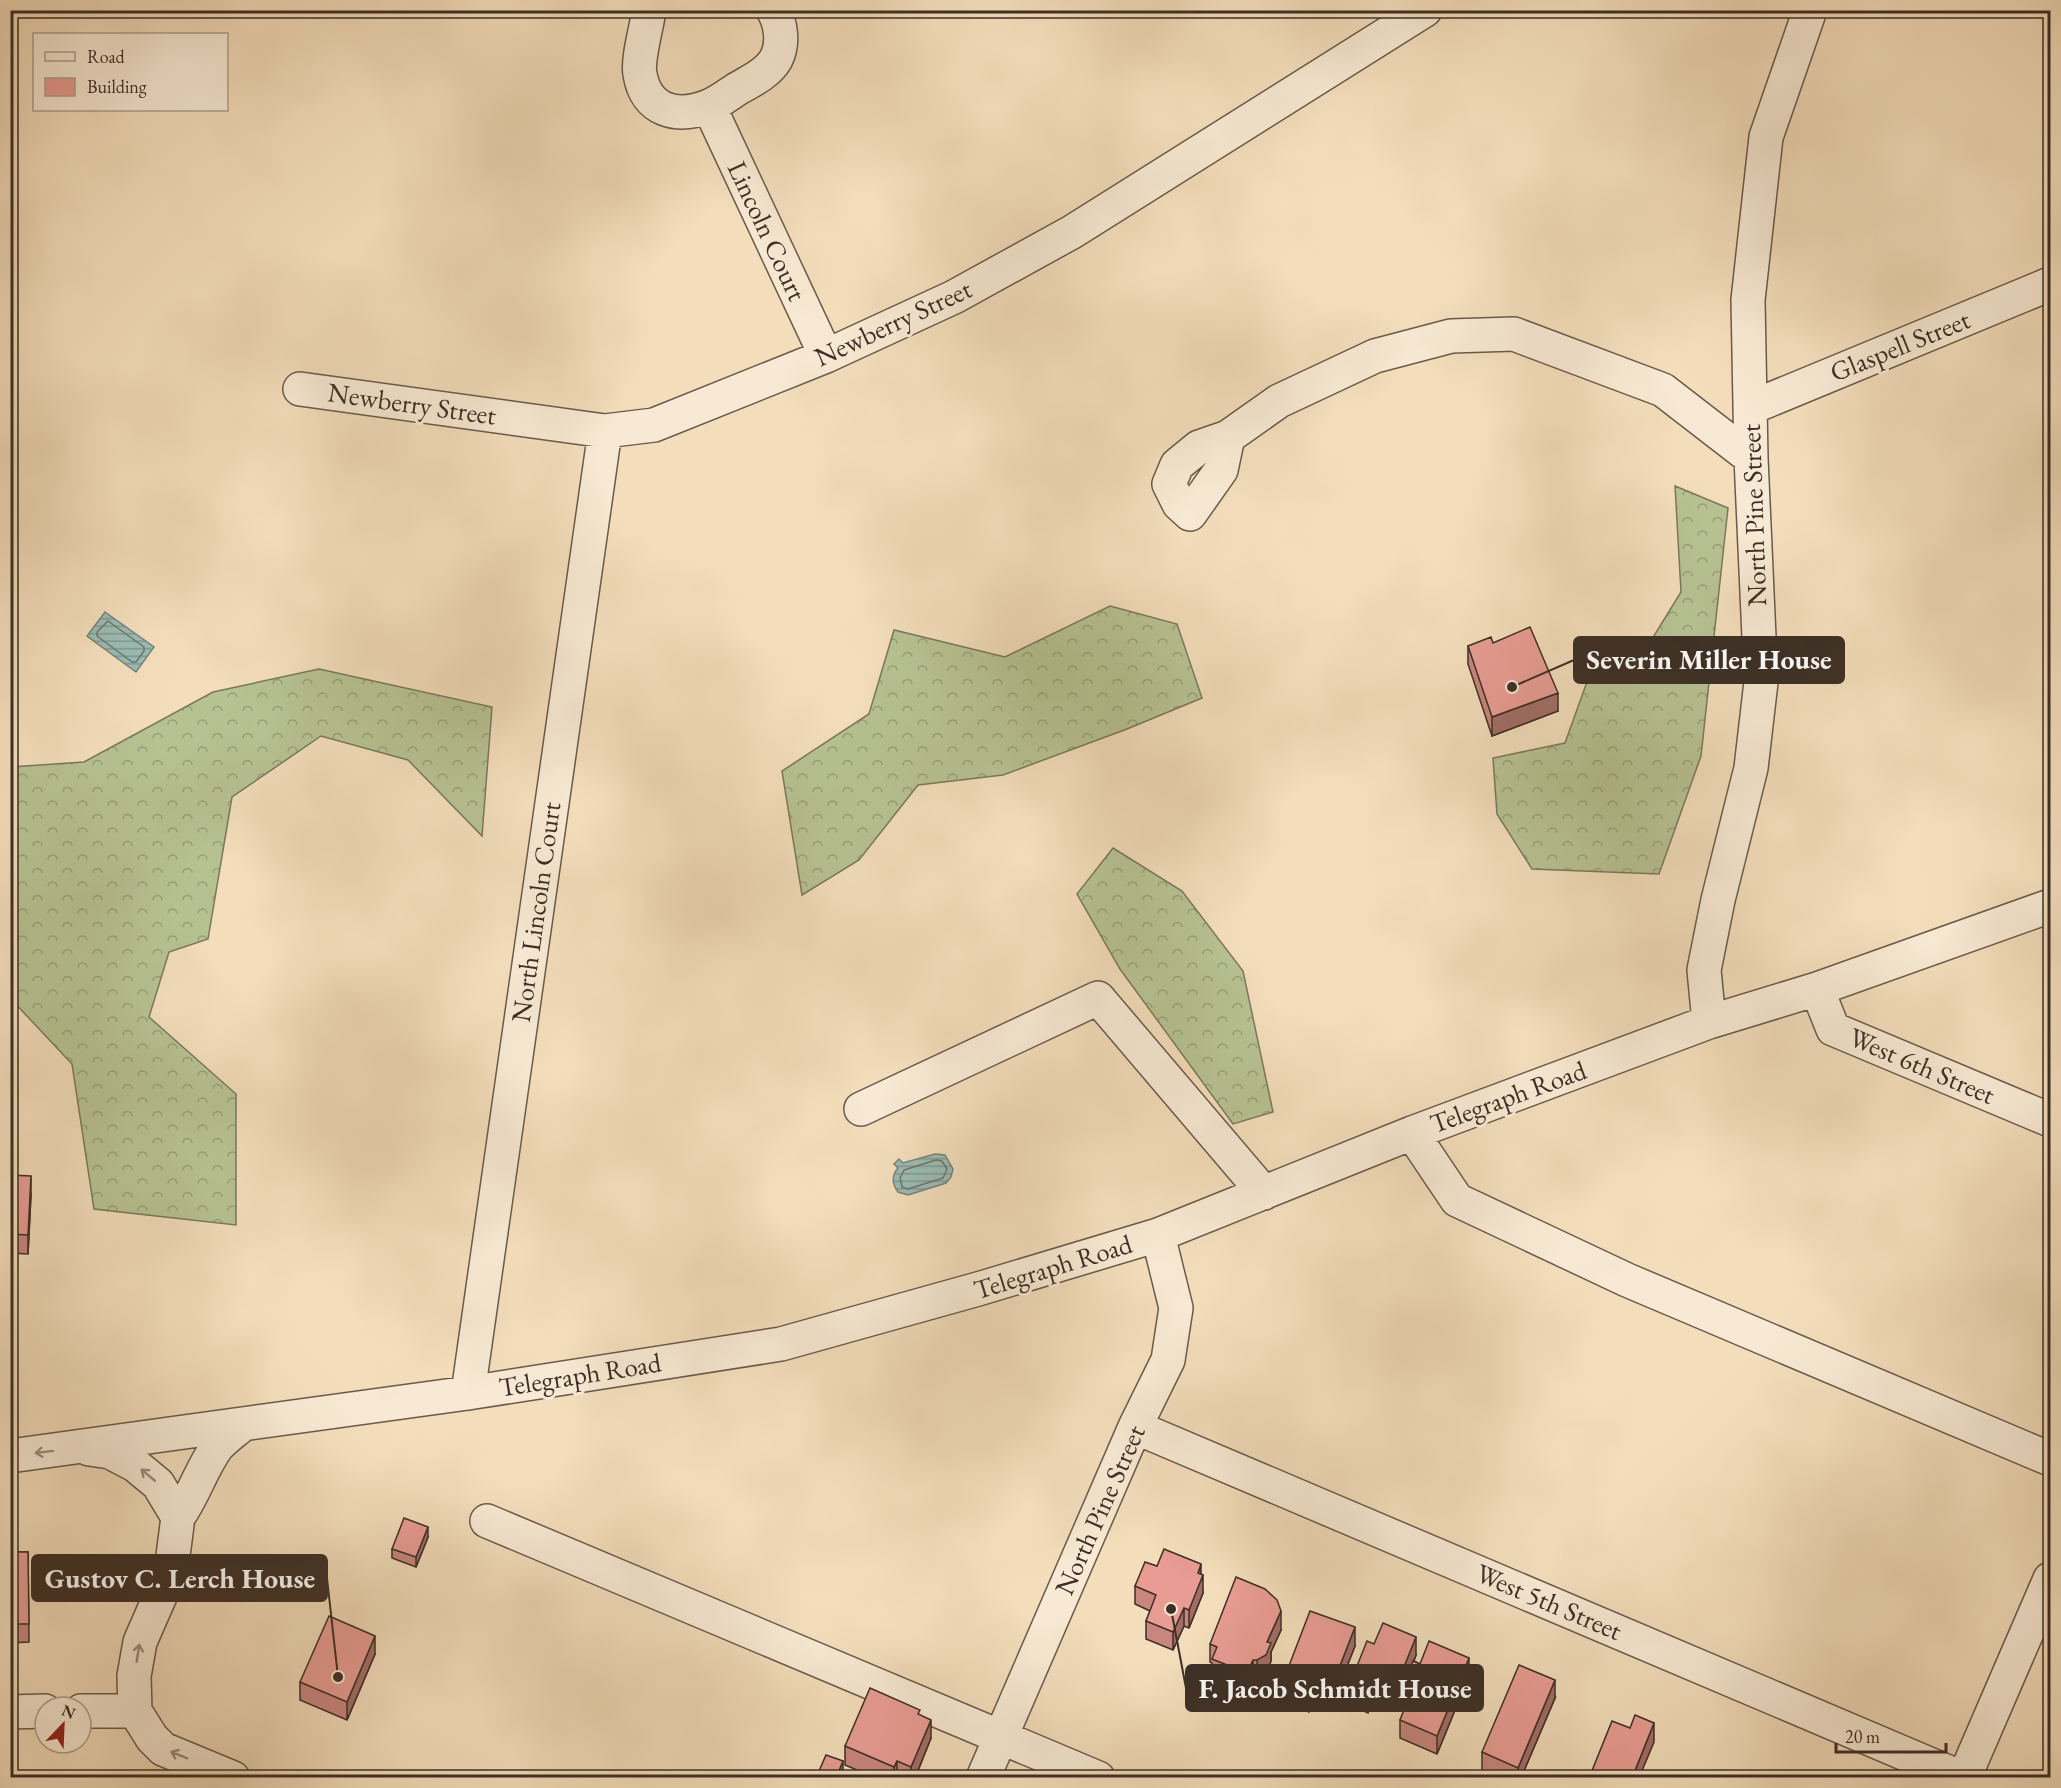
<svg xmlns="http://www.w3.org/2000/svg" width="2061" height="1788" viewBox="0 0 2061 1788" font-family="'EB Garamond',serif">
<defs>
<pattern id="forest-crowns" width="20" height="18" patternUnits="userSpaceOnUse" patternTransform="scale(1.5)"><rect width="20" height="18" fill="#b7c293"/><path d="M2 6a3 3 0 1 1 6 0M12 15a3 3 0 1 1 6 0" fill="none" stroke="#969e78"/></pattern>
<pattern id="water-rules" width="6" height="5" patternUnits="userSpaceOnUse" patternTransform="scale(1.5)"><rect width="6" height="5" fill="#9bbbb3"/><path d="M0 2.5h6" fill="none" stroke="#809891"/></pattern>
</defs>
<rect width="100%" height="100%" fill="#f3ddbb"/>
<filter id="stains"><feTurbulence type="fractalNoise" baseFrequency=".00333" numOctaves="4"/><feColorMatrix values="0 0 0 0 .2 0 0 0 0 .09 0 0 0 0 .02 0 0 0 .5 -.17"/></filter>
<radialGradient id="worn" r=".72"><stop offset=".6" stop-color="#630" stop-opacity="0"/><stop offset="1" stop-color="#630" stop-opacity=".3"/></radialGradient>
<path fill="url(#forest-crowns)" stroke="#7a785c" stroke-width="1.5" d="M 1675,486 L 1728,508 L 1701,756 L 1659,874 L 1532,869 L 1497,814 L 1493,758 L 1565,743 L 1588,679 L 1641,657 L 1681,592 Z
M 1110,606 L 1177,624 L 1202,698 L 1127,729 L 1003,775 L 918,785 L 859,860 L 802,895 L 782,771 L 869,714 L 894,630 L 1005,657 Z
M 319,669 L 492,707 L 482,836 L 408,760 L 321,736 L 232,797 L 208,939 L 169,952 L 149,1017 L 236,1094 L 236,1225 L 94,1209 L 72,1064 L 11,999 L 11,767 L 84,762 L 213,692 Z
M 1113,848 L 1182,891 L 1243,971 L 1273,1112 L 1233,1124 L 1120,969 L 1077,894 Z"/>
<path fill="url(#water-rules)" stroke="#75837b" stroke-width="1.5" d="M 105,612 L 154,647 L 136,672 L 87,636 Z
M 935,1154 L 945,1155 L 953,1169 L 951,1177 L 946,1183 L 908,1195 L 898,1192 C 893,1185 891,1176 898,1168 L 894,1164 L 899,1159 L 903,1163 Z"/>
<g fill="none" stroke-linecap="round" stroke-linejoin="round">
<path stroke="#6c756c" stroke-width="1.5" d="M 108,621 L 144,647 L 144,651 L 136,662 L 132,662 L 97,636 L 97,632 Z
M 936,1160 L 942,1161 L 947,1169 L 943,1178 L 908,1189 L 902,1187 L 900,1178 L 904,1170 Z"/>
<defs>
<path id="minor" d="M 649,10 C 647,26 637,60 640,74 C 646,111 677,119 709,106 C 719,102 728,95 737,89 C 751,81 768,73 776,59 C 784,44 781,23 773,10
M 709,106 L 826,356
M 300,389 L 605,431 L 654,425 L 826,356 L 954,297 L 1072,232 L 1425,10
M 1750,408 L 2050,284
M 1228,437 L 1279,401 L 1375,356 L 1451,336 L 1514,334 L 1663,390 L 1751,458
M 1228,437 L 1221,470 L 1190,514 L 1179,504 L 1169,484 L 1177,465 L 1199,447 Z
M 1817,989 L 1833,1029 L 2050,1120
M 1709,1022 L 1704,970 L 1718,900 L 1751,768 L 1761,682 L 1751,458 L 1748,300 L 1766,137 L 1810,10
M 861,1109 L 1098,998 L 1264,1193
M 1412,1133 L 1457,1200 L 1627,1280 L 2050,1459
M 468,1393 L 605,431
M 1135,1427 L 1962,1778
M 89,1449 L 110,1452 L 135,1465 L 158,1484 L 178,1517 L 171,1571 L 140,1642 L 134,1676 L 135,1711
M 10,1456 L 468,1393 L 781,1344 L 978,1289 L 1158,1235 L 1412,1133 L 1709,1022 L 1817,989 L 2050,906
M 178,1517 C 194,1495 201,1469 217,1447 C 224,1439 234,1432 242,1425
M 487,1521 L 1098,1778
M 81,1711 L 135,1711
M 135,1711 L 152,1738 L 163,1749 L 233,1778
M 10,1712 L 45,1711
M 983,1778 L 1135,1427 L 1168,1360 L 1176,1308 L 1158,1235
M 1964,1778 L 2050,1579"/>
</defs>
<use href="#minor" stroke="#6a5a4b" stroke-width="36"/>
<use href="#minor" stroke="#f7e9d3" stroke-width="33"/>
</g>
<path fill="#c8867e" stroke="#3c2f26" stroke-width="1.5" d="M 1493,643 L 1558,711 L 1492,736 L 1468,664 L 1468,646 Z
M 10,1126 L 13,1145 L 11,1175 L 31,1194 L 28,1254 L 10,1253 Z
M 428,1537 L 416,1567 L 392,1558 L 392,1549 Z
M 10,1552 L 28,1552 L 29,1642 L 10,1643 Z
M 1157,1566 L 1201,1574 L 1203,1593 L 1189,1628 L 1184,1626 L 1173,1650 L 1146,1639 L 1146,1621 L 1150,1611 L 1135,1604 L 1135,1586 Z
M 1281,1630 L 1271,1652 L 1271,1661 L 1266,1673 L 1257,1678 L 1253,1678 L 1247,1691 L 1212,1677 L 1212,1663 L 1210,1662 L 1210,1644 Z
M 1355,1646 L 1331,1707 L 1313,1700 L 1309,1712 L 1282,1702 L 1282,1684 Z
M 375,1654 L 347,1720 L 300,1700 L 300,1682 Z
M 1416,1655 L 1414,1661 L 1420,1664 L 1469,1676 L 1437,1754 L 1400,1738 L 1400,1720 L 1404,1711 L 1400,1709 L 1400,1694 L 1397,1702 L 1376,1693 L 1368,1713 L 1349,1704 L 1349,1686 Z
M 1555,1698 L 1521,1778 L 1498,1778 L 1482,1771 L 1482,1752 Z
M 920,1715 L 931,1738 L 915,1778 L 876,1778 L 845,1765 L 845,1746 Z"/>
<path fill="#a26d67" stroke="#3c2f26" stroke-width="1.5" d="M 1558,693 L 1558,711 L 1492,736 L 1492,717 Z
M 13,1126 L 13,1145 L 10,1191 L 10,1173 Z
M 31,1176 L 31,1194 L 28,1254 L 28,1235 Z
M 428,1527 L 428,1537 L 416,1567 L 416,1557 Z
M 1201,1564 L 1201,1581 L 1203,1575 L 1203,1593 L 1189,1628 L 1189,1610 L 1198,1573 Z
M 1184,1608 L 1184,1626 L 1173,1650 L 1173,1632 Z
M 1281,1611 L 1281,1630 L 1271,1652 L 1271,1661 L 1266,1673 L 1257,1678 L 1257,1660 L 1267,1642 Z
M 1355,1627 L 1355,1646 L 1331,1707 L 1331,1689 Z
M 375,1636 L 375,1654 L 347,1720 L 347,1702 Z
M 1416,1637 L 1416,1655 L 1401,1691 L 1400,1691 L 1400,1694 L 1397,1702 L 1397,1684 Z
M 1469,1658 L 1469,1676 L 1437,1754 L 1437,1736 Z
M 1253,1660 L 1253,1678 L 1247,1691 L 1247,1673 Z
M 1376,1675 L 1376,1693 L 1368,1713 L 1368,1694 Z
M 1555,1680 L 1555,1698 L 1521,1778 L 1518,1778 L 1518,1768 Z
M 1313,1682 L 1313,1700 L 1309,1712 L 1309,1694 Z
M 931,1720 L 931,1738 L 915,1778 L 911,1778 L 911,1767 Z
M 1654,1723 L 1654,1742 L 1639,1778 L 1632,1778 Z
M 843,1761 L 843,1771 L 840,1778 L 836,1778 Z
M 897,1761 L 897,1778 L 894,1778 L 894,1767 Z"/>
<path fill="#e89c93" stroke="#3c2f26" stroke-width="1.5" d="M 1530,627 L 1558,693 L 1492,717 L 1468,646 L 1491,637 L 1493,643 Z
M 10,1126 L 13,1126 L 10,1173 Z
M 10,1175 L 31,1176 L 28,1235 L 10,1234 Z
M 404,1518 L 428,1527 L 416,1557 L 392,1549 Z
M 1164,1549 L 1201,1564 L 1198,1573 L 1203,1575 L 1189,1610 L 1184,1608 L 1173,1632 L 1146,1621 L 1156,1595 L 1135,1586 L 1145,1562 L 1157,1566 Z
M 10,1552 L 28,1552 L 29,1624 L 10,1624 Z
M 1236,1577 L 1265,1589 L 1277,1600 L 1281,1611 L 1267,1642 L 1271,1643 L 1266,1655 L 1257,1660 L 1253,1660 L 1247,1673 L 1212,1659 L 1217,1647 L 1210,1644 Z
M 1310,1611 L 1355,1627 L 1331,1689 L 1313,1682 L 1309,1694 L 1282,1684 Z
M 329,1616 L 375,1636 L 347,1702 L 300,1682 Z
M 1383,1623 L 1416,1637 L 1397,1684 L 1376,1675 L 1368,1694 L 1349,1686 L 1367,1641 L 1374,1644 Z
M 1429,1641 L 1469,1658 L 1437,1736 L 1400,1720 L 1410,1695 L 1400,1691 L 1413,1661 L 1420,1664 Z
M 1519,1665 L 1555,1680 L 1518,1768 L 1482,1752 Z
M 870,1688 L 920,1710 L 918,1714 L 931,1720 L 911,1767 L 897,1761 L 894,1767 L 845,1746 Z
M 1635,1715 L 1654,1723 L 1632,1778 L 1589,1778 L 1612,1721 L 1630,1728 Z
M 826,1755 L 843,1761 L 836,1778 L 816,1778 Z"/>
<defs><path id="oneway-shaft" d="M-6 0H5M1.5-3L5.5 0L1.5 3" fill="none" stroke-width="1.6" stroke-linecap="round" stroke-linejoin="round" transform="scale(1.5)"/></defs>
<g stroke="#9a8c7c">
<use href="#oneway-shaft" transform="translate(44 1452) rotate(173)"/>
<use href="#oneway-shaft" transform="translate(148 1475) rotate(-140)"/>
<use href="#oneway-shaft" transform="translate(138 1653) rotate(-81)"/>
<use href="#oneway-shaft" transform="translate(179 1755) rotate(-158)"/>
</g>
<g text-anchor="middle" stroke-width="6" stroke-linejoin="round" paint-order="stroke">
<g font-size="27" fill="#3c2f26" stroke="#f7e9d3">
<text transform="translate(767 231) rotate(65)" y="9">Lincoln Court</text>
<text transform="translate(893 323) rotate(-25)" y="9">Newberry Street</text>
<text transform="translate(1900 346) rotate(-22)" y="9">Glaspell Street</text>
<text transform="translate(412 404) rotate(8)" y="9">Newberry Street</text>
<text transform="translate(1754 515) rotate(-92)" y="9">North Pine Street</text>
<text transform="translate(536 912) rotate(-82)" y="9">North Lincoln Court</text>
<text transform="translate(1922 1066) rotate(23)" y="9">West 6th Street</text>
<text transform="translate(1508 1097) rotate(-20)" y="9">Telegraph Road</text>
<text transform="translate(1053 1267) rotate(-17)" y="9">Telegraph Road</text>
<text transform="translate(580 1375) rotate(-9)" y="9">Telegraph Road</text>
<text transform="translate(1100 1510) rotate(-66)" y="9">North Pine Street</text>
<text transform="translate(1549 1602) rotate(23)" y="9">West 5th Street</text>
</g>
</g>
<path fill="none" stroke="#3c2f26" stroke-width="2" d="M1512 687L1574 660M338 1677L327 1578M1171 1609L1186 1688"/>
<g fill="#3c2f26" stroke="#f7e9d3" stroke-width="2">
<circle cx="1512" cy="687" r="6"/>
<circle cx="338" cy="1677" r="6"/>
<circle cx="1171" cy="1609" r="6"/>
</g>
<g fill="#3c2f26" stroke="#3c2f26" stroke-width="2">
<rect x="1574" y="637" width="270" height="46" rx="6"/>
<rect x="32" y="1555" width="295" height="46" rx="6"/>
<rect x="1186" y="1665" width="297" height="46" rx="6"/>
</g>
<g font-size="28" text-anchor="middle" font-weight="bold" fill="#fff">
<text x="1709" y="669">Severin Miller House</text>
<text x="180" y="1588">Gustov C. Lerch House</text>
<text x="1335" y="1698">F. Jacob Schmidt House</text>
</g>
<rect width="2061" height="1788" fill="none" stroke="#f3ddbb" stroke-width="36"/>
<rect x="12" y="12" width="2037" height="1764" fill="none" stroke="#3c2f26" stroke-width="3"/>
<rect x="18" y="18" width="2025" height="1752" fill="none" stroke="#3c2f26" stroke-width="1.5"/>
<rect x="33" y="33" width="195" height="78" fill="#f7e9d3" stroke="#ac9f8e" stroke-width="1.5"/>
<rect x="45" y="52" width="30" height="9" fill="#f7e9d3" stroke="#ac9f8e" stroke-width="1.5"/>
<text x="87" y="63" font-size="18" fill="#3c2f26">Road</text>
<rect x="45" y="78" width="30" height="18" fill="#e89c93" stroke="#ac9f8e" stroke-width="1.5"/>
<text x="87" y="93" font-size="18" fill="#3c2f26">Building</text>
<g transform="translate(63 1725) rotate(23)"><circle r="28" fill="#f7e9d3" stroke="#ac9f8e" stroke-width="1.5"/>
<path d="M0-4.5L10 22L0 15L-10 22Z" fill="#8f2418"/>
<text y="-9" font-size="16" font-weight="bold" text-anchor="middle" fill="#3c2f26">N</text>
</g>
<path d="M1836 1743v9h110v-9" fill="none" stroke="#3c2f26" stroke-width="3"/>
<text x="1845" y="1743" font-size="18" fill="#3c2f26" stroke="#f7e9d3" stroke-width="4.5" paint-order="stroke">20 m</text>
<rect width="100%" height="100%" filter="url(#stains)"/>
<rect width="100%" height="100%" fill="url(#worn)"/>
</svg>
